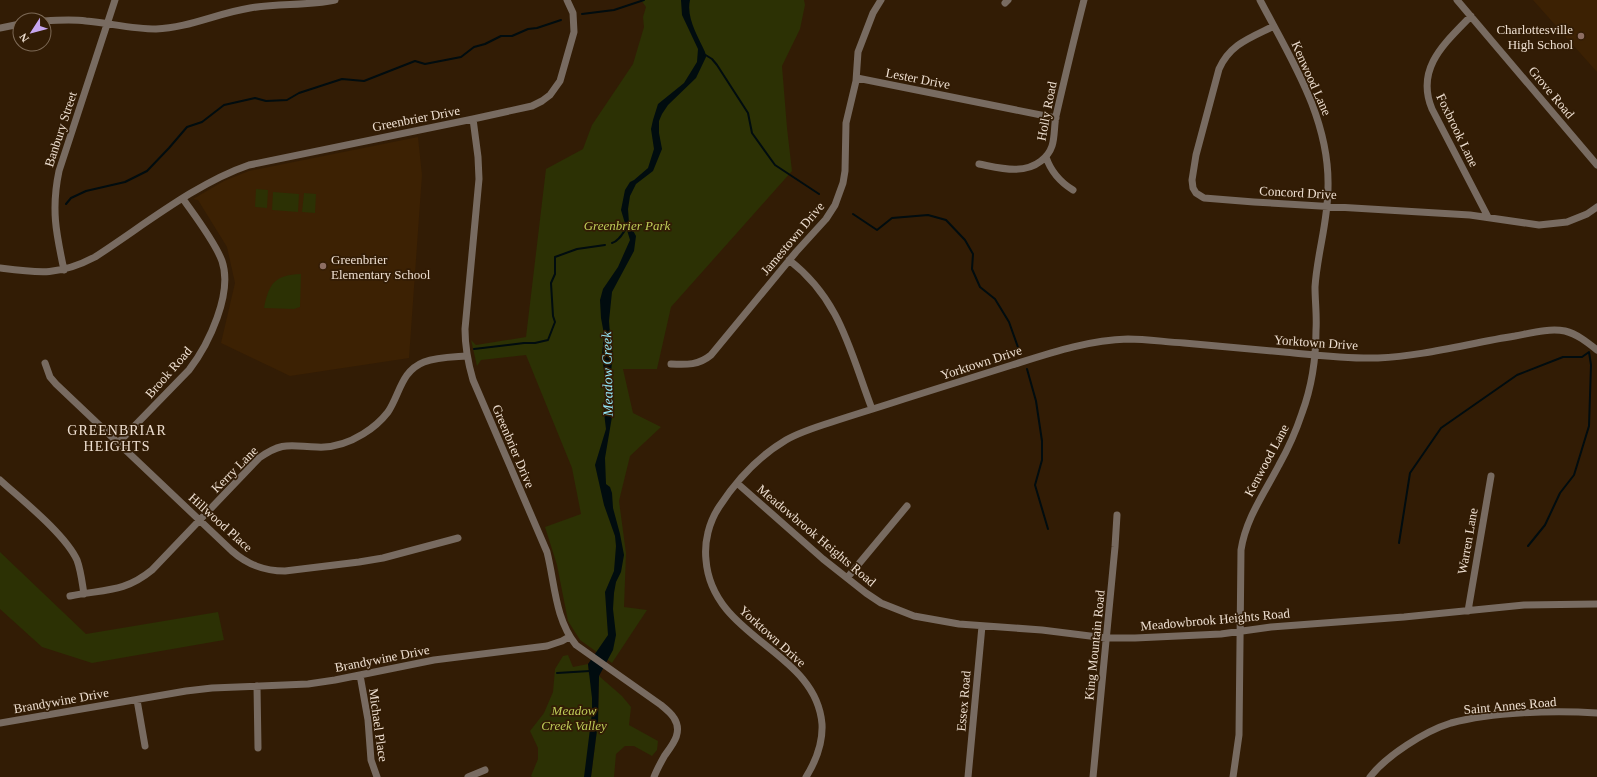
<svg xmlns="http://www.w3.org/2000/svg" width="1597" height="777" viewBox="0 0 1597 777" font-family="'Times New Roman',serif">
<rect width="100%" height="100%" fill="#321c05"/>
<path fill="#3c2103" d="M 1533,0 L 1597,0 L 1597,72 Z
M 418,137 L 422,175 L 409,358 L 290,376 L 221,343 L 235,283 L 227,247 L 198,200 L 193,199 L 224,181 L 249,171 Z"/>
<path fill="#2c3104" d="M 641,0 L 804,0 L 805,5 L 800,29 L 782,66 L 787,128 L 792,171 L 671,307 L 657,369 L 623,369 L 633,413 L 661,427 L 630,456 L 619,501 L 626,553 L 624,607 L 647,610 L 612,663 L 580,640 L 568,621 L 557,565 L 545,527 L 581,514 L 572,468 L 526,355 L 481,360 L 477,366 L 471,340 L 476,345 L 526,337 L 546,169 L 583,149 L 592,125 L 633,64 L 644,27 L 643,17 L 646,7 Z
M 256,189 L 268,190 L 267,208 L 255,207 Z
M 273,192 L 299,194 L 298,212 L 272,210 Z
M 304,193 L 316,194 L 315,213 L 302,212 Z
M 301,274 L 300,307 L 294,309 L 264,308 C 269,283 275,275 301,274 Z
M 0,552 L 86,634 L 218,612 L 224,640 L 92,663 L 42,647 L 0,609 Z
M 568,655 L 573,667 L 588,664 L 589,675 L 591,675 L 594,716 L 589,777 L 533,777 L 531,776 L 538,759 L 538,748 L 530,731 L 544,713 L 553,692 L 555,669 L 563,656 Z
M 599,676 L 622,696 L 631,707 L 629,725 L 658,741 L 657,750 L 652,756 L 634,746 L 625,746 L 616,754 L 614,777 L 591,777 L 598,722 Z"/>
<path fill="#010c0f" d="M 681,0 L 690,0 C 686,18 698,36 705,52 L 706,57 L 696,78 L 668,105 L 662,114 L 659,121 L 659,133 L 662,149 L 653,171 L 636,184 L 630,196 L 628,209 L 629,223 L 636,236 L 634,251 L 612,292 L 609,321 L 611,347 L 613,353 L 610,382 L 614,405 L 605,458 L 606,484 L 610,487 L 612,493 L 613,508 L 620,534 L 624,555 L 621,572 L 616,582 L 614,593 L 613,609 L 616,635 L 613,650 L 599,676 L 598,722 L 591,777 L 584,777 L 592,713 L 592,698 L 588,664 L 608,635 L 605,592 L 614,571 L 616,546 L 615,536 L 604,505 L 595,465 L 606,429 L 604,413 L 606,386 L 602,355 L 604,334 L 601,318 L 600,300 L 603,289 L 618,267 L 630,240 L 621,210 L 625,190 L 630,182 L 634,180 L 648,168 L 654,149 L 651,129 L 653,120 L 658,104 L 684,83 L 697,62 L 698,49 L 682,15 Z"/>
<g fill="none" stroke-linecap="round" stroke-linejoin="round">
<path stroke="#010c0f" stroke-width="2" d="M 582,14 L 614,10 L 644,0
M 704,54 L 712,59 L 717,65 L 748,113 L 752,133 L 775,165 L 819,194
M 66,204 L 71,198 L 86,191 L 125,182 L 147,171 L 169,148 L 187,127 L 202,122 L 224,105 L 255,98 L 266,101 L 287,100 L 299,93 L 342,79 L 364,81 L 415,61 L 425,64 L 461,57 L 474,47 L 485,44 L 501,36 L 512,36 L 528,29 L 537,28 L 561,20
M 853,214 L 877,230 L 892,218 L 928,215 L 946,220 L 965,240 L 973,254 L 972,269 L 980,287 L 995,299 L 1009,322 L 1019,350
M 612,243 C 619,241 623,233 627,227
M 474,349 L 524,343 L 535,343 L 548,340 L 555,322 L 553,316 L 551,283 L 555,274 L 555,257 L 577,249 L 605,245
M 1027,369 L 1036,401 L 1042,441 L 1042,460 L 1035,485 L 1048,529
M 1399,543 L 1410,473 L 1441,428 L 1517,375 L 1563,357 L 1582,357 L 1589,352 L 1591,365 L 1589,426 L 1574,475 L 1560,493 L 1545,525 L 1528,546
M 557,673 L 590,671"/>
<path stroke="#786b61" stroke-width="7" d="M 1457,0 L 1597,165
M 1005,3 L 1008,0
M 1471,16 C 1445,43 1415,68 1432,109 L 1488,217
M 44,21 C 58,20 72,19 86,21 C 109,23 132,29 156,29 C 188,28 218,13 250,8 C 278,3 307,6 335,0
M 1274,26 C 1250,38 1230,44 1219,69 L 1196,155 L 1192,180 L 1193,188 L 1196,193 L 1204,198 L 1254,202 L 1470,215 L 1539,225 L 1567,222 L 1587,214 L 1597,207
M 0,28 L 20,24
M 857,78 L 1056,118
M 473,119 L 478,157 L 479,179 L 465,329 C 465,347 468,363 473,380 L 547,552 C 555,584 555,619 576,645 L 661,705 C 666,709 671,713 674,718 C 683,732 673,744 665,755 C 661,762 657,769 654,777
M 1046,157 C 1051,172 1060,182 1073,190
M 979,164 C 1000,168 1023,175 1041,161 C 1046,157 1050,152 1052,146 C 1055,137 1054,126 1056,116 C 1065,77 1074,39 1084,0
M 789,260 C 841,300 850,352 872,409
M 0,268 C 39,273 59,276 95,257 C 143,226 196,183 249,165 L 473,119 L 532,106 L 542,101 L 550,95 L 560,81 L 574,32 L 573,13 L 567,0
M 64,270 C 56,233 51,209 59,171 L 115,0
M 45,363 L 50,377 L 56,384 L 232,551 C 248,565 264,571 285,571 L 359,562 L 383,558 L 458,538
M 671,364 C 687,365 699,365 711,355 L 796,252 L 826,219 L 835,205 L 843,183 L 845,171 L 846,123 L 856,81 L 858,52 L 873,13 L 881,0
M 118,443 L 189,370 C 209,344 233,293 222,261 C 215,242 195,216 183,199
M 0,480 C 22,500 65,534 77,560 C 81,571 82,582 84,594
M 737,483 L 823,559 L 866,593 L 881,603 L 914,616 L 959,624 L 1042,630 L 1106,638 L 1135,638 L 1221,634 L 1271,627 L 1404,617 L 1524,605 L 1597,604
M 847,578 L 907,506
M 70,596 C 104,589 124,593 152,570 L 259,458 C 283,441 290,446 317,447 C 333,448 350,442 363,434 C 373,428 381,421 388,412 C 400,394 401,371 424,362 C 437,357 453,357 466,356
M 1468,611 L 1491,476
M 360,675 L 368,720 L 371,760 L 377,777
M 257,686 L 258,748
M 137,700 L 145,746
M 0,723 L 186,691 L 212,688 L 308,684 L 335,680 L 434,660 L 547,646 L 562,641 L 569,637
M 468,777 L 485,770
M 806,777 C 816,761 823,743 822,724 C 816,650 712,639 706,560 C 704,542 709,522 719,507 C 736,481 759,456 786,440 C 800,432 816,427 832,422 C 856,414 880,407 904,399 C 940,388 976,376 1012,365 C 1050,353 1088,340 1128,339 C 1147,339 1165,342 1184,343 C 1218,346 1251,349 1284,352 C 1315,355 1347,359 1378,358 C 1424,356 1470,343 1515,336 C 1531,333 1549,328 1565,331 C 1577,334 1587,342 1597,350
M 968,777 L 982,626
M 1093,777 L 1115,547 L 1117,515
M 1233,777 L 1239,735 L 1241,550 C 1246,518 1264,494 1279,465 C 1288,449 1296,431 1302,413 C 1312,386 1316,358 1316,330 C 1317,316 1315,301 1315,287 C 1317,254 1328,222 1328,188 C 1330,119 1291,59 1260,0
M 1370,777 C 1386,756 1425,731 1451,723 C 1492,712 1554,710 1597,713"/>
</g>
<g fill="#8d6e63" stroke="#321c05" stroke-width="1.5">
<circle cx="1581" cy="36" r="4"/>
<circle cx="323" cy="266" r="4"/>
</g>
<g text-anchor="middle" stroke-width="3.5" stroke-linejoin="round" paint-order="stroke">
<g font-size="13" fill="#eedfd1" stroke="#321c05" text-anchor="end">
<text x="1573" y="34">Charlottesville<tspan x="1573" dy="15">High School</tspan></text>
<text x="331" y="264" text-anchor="start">Greenbrier<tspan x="331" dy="15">Elementary School</tspan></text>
</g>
<g font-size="13" fill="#eedfd1" stroke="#321c05">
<text transform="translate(918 78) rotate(11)" y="5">Lester Drive</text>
<text transform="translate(1312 78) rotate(66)" y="5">Kenwood Lane</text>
<text transform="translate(1552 92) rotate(50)" y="5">Grove Road</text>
<text transform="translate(1046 111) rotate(-79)" y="5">Holly Road</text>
<text transform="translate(416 118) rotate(-11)" y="5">Greenbrier Drive</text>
<text transform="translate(60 129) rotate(-72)" y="5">Banbury Street</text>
<text transform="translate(1458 130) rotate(64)" y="5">Foxbrook Lane</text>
<text transform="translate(1298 192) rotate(3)" y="5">Concord Drive</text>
<text transform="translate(792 238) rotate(-50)" y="5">Jamestown Drive</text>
<text transform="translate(1316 342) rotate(4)" y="5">Yorktown Drive</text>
<text transform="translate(981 362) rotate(-18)" y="5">Yorktown Drive</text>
<text transform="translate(168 372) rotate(-49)" y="5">Brook Road</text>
<text transform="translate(514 446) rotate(67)" y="5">Greenbrier Drive</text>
<text transform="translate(1266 460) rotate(-62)" y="5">Kenwood Lane</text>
<text transform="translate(234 469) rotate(-45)" y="5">Kerry Lane</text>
<text transform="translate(221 522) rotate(42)" y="5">Hillwood Place</text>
<text transform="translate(817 535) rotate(40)" y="5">Meadowbrook Heights Road</text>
<text transform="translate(1467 541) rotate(-80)" y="5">Warren Lane</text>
<text transform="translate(1215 619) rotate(-5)" y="5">Meadowbrook Heights Road</text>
<text transform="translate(773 636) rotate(42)" y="5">Yorktown Drive</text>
<text transform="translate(1094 645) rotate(-84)" y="5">King Mountain Road</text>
<text transform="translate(382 658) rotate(-11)" y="5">Brandywine Drive</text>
<text transform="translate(61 700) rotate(-10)" y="5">Brandywine Drive</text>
<text transform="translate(963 701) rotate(-85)" y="5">Essex Road</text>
<text transform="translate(1510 705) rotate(-5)" y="5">Saint Annes Road</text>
<text transform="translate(379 725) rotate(82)" y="5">Michael Place</text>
</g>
<g font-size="13" font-style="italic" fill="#becc58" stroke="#321c05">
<text x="627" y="230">Greenbrier Park</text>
<text x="574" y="715">Meadow<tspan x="574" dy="15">Creek Valley</tspan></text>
</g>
<g font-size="14" font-style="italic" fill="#95e9fb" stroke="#321c05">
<text transform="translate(607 374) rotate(-91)" y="5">Meadow Creek</text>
</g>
<g font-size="14" letter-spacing="1" fill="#eedfd1" stroke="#321c05">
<text x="117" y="435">GREENBRIAR<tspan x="117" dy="16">HEIGHTS</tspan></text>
</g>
</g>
<g transform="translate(32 32) rotate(234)"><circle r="19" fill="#321c05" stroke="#7d6a57"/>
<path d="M0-3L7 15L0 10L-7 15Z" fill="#c7a6ef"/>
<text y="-6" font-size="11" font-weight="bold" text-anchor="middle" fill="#eedfd1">N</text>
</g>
</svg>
